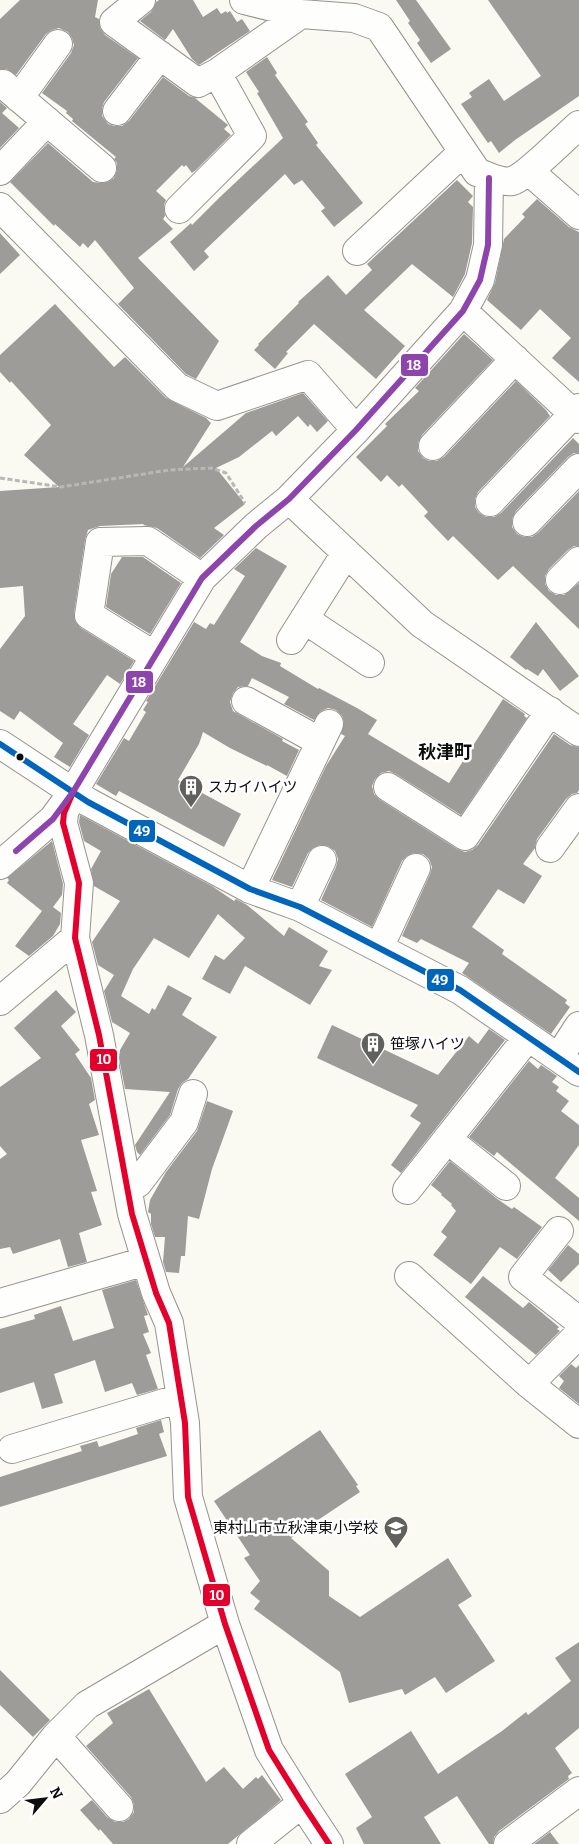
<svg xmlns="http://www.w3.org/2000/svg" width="579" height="1844" viewBox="0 0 579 1844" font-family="Bitter,'Noto Sans JP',serif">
<rect width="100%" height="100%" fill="#faf9f2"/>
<path fill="#9d9c98" d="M 20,0 L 98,0 L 95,17 L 99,19 L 100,28 L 105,35 L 138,58 L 104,102 L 102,108 L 102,116 L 108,124 L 114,126 L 122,126 L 129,121 L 163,77 L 189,96 L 195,98 L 228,125 L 224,129 L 231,135 L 196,170 L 192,173 L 186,165 L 184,167 L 182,165 L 156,191 L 166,200 L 164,205 L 165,216 L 163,219 L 173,229 L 138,258 L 219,341 L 196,379 L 186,374 L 118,304 L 134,288 L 95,240 L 88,248 L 83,243 L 80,247 L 55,224 L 54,226 L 10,182 L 48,143 L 93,182 L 100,183 L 108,182 L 114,178 L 117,170 L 117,163 L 114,159 L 116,157 L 72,121 L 73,119 L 66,113 L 67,111 L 42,93 L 71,53 L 74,45 L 72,38 L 68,32 L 59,28 L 52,30 L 46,34 L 16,75 L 6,69 L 0,69 L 0,19 Z
M 159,0 L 193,0 L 203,17 L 217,8 L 221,14 L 226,11 L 227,13 L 230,11 L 237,22 L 242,19 L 250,31 L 199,65 L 192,59 L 173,29 L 165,40 L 140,21 L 151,12 L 156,2 Z
M 396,0 L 416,0 L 451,49 L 431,63 L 417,43 L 420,40 L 408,23 L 410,21 Z
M 488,0 L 579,0 L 579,96 L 515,140 L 499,153 L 491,141 L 488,143 L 461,104 L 472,97 L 469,93 L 489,79 L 504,101 L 541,76 Z
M 267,57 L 277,73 L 275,75 L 308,122 L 305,124 L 318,143 L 316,145 L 363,203 L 334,227 L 321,211 L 325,208 L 302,180 L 294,185 L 285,174 L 204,251 L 209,257 L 194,271 L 170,242 L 191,223 L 192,225 L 220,197 L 283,138 L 257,93 L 259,92 L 246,72 Z
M 0,102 L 7,108 L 2,113 L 19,128 L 0,148 Z
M 457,180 L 473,196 L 468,202 L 473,207 L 472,243 L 465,274 L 453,297 L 412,264 L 364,310 L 405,346 L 376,379 L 314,324 L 286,352 L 288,353 L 275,369 L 254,350 L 259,345 L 258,344 L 299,303 L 298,302 L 328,275 L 346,295 L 372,270 L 367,264 Z
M 537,199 L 569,227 L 579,232 L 579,382 L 552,358 L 571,338 L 540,309 L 521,330 L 487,300 L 495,283 L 504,239 L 525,217 L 522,214 Z
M 0,233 L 20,255 L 0,274 Z
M 55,304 L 114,367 L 125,357 L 166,398 L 206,418 L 211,423 L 183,467 L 246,413 L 303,393 L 328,421 L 317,432 L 310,424 L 308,427 L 298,416 L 276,436 L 272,431 L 239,457 L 216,468 L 245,504 L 214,528 L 224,535 L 200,558 L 157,528 L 143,525 L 144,524 L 100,526 L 88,530 L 85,540 L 74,613 L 75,621 L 81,628 L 134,661 L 120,684 L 107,675 L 73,724 L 89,735 L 70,767 L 54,757 L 63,743 L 20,711 L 14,720 L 0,711 L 0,649 L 25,616 L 23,586 L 0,588 L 0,491 L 59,487 L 24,455 L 51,425 L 11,381 L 10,383 L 0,372 L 0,355 Z
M 464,334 L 493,360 L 422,435 L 418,443 L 418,451 L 423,458 L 429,461 L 437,461 L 444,457 L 516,381 L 546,410 L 550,416 L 478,492 L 475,499 L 475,507 L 479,513 L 486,517 L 494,517 L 501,513 L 573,438 L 579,444 L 579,453 L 574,453 L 568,457 L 516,511 L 512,519 L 512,527 L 517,534 L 524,537 L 532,537 L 538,533 L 579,491 L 579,546 L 574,546 L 568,550 L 549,569 L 545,576 L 545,584 L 549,591 L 556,595 L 564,595 L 579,583 L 579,629 L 513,566 L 498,580 L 453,536 L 448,541 L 424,516 L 428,512 L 402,484 L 399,487 L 387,475 L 381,482 L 356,457 L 387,426 L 385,424 L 419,391 L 415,388 Z
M 256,548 L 287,566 L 240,642 L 262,656 L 281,663 L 280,666 L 318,689 L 319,688 L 357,708 L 377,720 L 368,734 L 449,783 L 503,699 L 525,714 L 524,716 L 527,718 L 461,815 L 396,774 L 389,771 L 381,773 L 375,779 L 372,786 L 374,794 L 380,800 L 457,849 L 465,852 L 472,850 L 478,845 L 554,734 L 570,745 L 579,747 L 579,790 L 577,793 L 572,794 L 566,799 L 537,839 L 535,848 L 523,864 L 542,876 L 524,904 L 498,889 L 472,927 L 504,950 L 502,954 L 567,1000 L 565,1003 L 570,1007 L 551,1034 L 462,973 L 469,963 L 421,939 L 417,943 L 402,936 L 430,874 L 432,867 L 429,859 L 423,854 L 414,853 L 407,856 L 402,861 L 372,927 L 321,900 L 336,867 L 338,859 L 335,851 L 328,846 L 320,845 L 313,848 L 308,853 L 292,887 L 272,880 L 326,766 L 345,736 L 341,734 L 344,722 L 342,716 L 336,710 L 328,708 L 321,711 L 314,720 L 284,704 L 289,697 L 252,678 L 248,686 L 238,687 L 233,693 L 230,702 L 233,711 L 283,739 L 282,741 L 299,750 L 287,776 L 267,765 L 267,766 L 230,748 L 203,732 L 199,744 L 178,780 L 241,814 L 224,847 L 119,791 L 116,796 L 96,784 L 124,738 L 129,741 L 146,712 L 143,710 L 148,702 L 146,701 L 194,622 L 206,629 L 210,623 L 214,625 L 245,576 L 234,569 Z
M 122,557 L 143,557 L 181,583 L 150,634 L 106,607 L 111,574 Z
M 536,622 L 579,676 L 560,691 L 543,669 L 538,676 L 527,669 L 526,670 L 510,657 Z
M 80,815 L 212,886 L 234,901 L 236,899 L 247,905 L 284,936 L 289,927 L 328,951 L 319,966 L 332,970 L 310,1005 L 245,966 L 230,994 L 202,979 L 215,955 L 224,960 L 245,938 L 218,914 L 189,958 L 154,938 L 133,969 L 121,996 L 149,1014 L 152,1008 L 155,1010 L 168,985 L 192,998 L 182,1015 L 217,1037 L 188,1079 L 182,1083 L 178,1089 L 170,1115 L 140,1155 L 137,1152 L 135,1145 L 170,1092 L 125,1089 L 119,1058 L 120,1050 L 130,1033 L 112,1022 L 104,991 L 114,975 L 98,965 L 92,942 L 120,901 L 94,886 L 91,869 L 101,851 L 84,841 L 79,822 Z
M 52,841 L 63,884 L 62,895 L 53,907 L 61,913 L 60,924 L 53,936 L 29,956 L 15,946 L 42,911 L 7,883 L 9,880 L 7,878 Z
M 56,990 L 76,1012 L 61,1026 L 80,1050 L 75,1054 L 91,1078 L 95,1100 L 89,1104 L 99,1135 L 81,1140 L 97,1191 L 91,1192 L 102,1225 L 79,1233 L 87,1262 L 68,1267 L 60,1239 L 13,1254 L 10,1247 L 0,1249 L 0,1159 L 7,1154 L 0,1146 L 0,1087 L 41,1058 L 14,1028 Z
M 332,1025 L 438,1075 L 469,1036 L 478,1044 L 489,1029 L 505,1040 L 401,1173 L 391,1165 L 421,1123 L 410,1116 L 418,1105 L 317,1058 Z
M 529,1061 L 538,1069 L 541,1065 L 557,1076 L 552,1082 L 559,1087 L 556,1091 L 569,1101 L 561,1111 L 579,1125 L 579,1145 L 555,1178 L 579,1198 L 579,1221 L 497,1152 L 494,1156 L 469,1137 Z
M 207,1101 L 233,1111 L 212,1169 L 199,1219 L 188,1216 L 185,1256 L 181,1256 L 179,1273 L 166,1272 L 163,1262 L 165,1237 L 155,1237 L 151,1224 L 151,1214 L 148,1212 L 150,1200 L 166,1172 L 197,1131 Z
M 450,1161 L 496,1198 L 512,1209 L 514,1207 L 542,1227 L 517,1259 L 500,1247 L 471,1284 L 433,1255 L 447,1237 L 441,1232 L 456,1211 L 451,1205 L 452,1204 L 441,1195 L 442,1194 L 431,1185 Z
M 568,1245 L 579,1254 L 579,1264 L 561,1282 L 548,1270 Z
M 483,1276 L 523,1308 L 529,1302 L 559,1327 L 557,1329 L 560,1331 L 536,1355 L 465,1297 Z
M 136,1280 L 148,1315 L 144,1316 L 149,1332 L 143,1334 L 151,1353 L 146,1355 L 158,1389 L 137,1395 L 132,1383 L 105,1392 L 95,1360 L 54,1374 L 63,1403 L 42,1409 L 34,1382 L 0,1393 L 0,1329 L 35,1319 L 34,1315 L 61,1306 L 73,1341 L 114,1328 L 102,1290 Z
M 571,1364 L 576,1368 L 579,1365 L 579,1404 L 559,1388 L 564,1381 L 559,1376 Z
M 161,1420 L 164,1432 L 159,1434 L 167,1456 L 0,1507 L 0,1477 L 82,1451 L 80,1446 L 97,1441 L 99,1447 L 138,1434 L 136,1428 Z
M 320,1430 L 358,1485 L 356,1486 L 360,1492 L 291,1538 L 329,1571 L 329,1596 L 360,1617 L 448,1558 L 472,1596 L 458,1605 L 495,1661 L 446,1693 L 435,1677 L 405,1695 L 402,1689 L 349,1703 L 340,1672 L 254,1609 L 260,1601 L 250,1593 L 260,1581 L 244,1558 L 250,1555 L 214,1501 Z
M 579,1642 L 579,1728 L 555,1748 L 572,1773 L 568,1776 L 569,1779 L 499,1831 L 494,1837 L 493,1844 L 489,1844 L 457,1796 L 424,1817 L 441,1844 L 364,1844 L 356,1828 L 372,1817 L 345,1774 L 411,1731 L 438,1774 L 502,1731 L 526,1712 L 528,1715 L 571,1681 L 555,1658 Z
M 0,1670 L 50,1720 L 33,1737 L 0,1705 Z
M 149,1689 L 206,1782 L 224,1767 L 243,1789 L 256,1777 L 258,1779 L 262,1775 L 281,1800 L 228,1844 L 113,1844 L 100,1829 L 99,1831 L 80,1810 L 92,1800 L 107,1817 L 115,1822 L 123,1822 L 129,1819 L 134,1812 L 134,1804 L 131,1797 L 86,1746 L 113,1723 L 107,1713 Z
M 550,1832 L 559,1844 L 534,1844 Z"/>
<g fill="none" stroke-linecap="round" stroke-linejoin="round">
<defs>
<path id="minor" d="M 141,0 L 114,22 L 198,83 L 217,73 L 301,14
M 244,0 L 301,14 L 354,18 L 379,27 L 477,172 C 486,176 503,183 512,181 C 526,177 566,136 579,125
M 3,84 L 102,168
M 19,98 L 58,44
M 117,111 L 160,55
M 0,171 L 47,121
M 529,171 L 579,215
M 0,207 L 177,387 L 217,406 L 308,375 L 356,430
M 179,209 L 252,136 L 217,73
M 357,251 L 463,152
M 463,311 L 579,419
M 433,446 L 515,359
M 289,499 L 422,624 L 579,732
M 490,502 L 579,408
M 527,522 L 579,468
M 560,580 L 579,561
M 304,619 L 370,663
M 291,640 L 346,553
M 155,656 L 89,615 L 100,542 L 148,541 L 202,578
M 246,701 L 319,741
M 0,744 L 88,802 L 250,889 L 300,907 L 460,990 L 579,1072
M 388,787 L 465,836 L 550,711
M 73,792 L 64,813 L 63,823 L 79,883 L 75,938 L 99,1035 L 132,1214 L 156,1293 L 169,1323 L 185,1423 L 188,1497 L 225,1624 L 269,1750 L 302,1803 L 329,1844
M 550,848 L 579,808
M 0,865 L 53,819 L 73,792 L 202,578 L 256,526 L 289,499 L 356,430 L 463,311 L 480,280 L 488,245 L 489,178
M 250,889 L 329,724
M 300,907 L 322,860
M 379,948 L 416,868
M 0,1001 L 75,938
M 559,1057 L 579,1026
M 447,1139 L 506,1186
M 127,1184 L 138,1183 L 184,1122 L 193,1094
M 407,1190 L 528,1037
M 559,1231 L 523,1277 L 579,1321
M 409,1276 L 529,1384 L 579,1424
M 0,1303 L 146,1261
M 529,1384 L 579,1334
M 12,1449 L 181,1398
M 56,1736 L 119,1807
M 0,1799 L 18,1783 L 56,1736 L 87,1705 L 225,1624
M 251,1844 L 302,1803
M 508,1844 L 579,1791"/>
</defs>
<use href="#minor" stroke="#949390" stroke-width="30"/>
<path stroke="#b8b8b6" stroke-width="3" stroke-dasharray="5 2.5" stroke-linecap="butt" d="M 0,478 L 61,487 L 169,470 L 211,468 L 226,473 L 245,503"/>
<use href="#minor" stroke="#fefefd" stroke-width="28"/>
<defs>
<path id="bus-1" d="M 0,744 L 88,802 L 250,889 L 300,907 L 460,990 L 579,1072"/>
<path id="bus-2" d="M 73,792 L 64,813 L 63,823 L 79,883 L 75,938 L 99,1035 L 132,1214 L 156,1293 L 169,1323 L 185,1423 L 188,1497 L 225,1624 L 269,1750 L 302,1803 L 329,1844"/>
<path id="bus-3" d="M 16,851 L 53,819 L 73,792 L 202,578 L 256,526 L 289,499 L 356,430 L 463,311 L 480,280 L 488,245 L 489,178"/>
</defs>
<use href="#bus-1" stroke="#fff" stroke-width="10"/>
<use href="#bus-2" stroke="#fff" stroke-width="10"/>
<use href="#bus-3" stroke="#fff" stroke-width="10"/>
<use href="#bus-1" stroke="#0065bd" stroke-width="6"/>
<use href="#bus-2" stroke="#e4002b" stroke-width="6"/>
<use href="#bus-3" stroke="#8e44ad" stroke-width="6"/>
</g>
<defs>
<symbol id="building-pin" viewBox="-11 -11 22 30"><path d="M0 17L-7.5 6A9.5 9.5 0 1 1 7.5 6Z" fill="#60605d" stroke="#fff"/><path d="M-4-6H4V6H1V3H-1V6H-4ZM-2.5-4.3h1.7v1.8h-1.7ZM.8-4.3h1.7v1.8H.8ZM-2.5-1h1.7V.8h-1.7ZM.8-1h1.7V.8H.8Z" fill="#fff"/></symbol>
<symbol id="school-pin" viewBox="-11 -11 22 30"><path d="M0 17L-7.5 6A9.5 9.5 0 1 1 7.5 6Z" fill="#60605d" stroke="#fff"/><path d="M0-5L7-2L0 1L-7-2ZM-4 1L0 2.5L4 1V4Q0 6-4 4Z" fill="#fff"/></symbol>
</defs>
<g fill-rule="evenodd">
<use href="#building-pin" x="177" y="773" width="28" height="38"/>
<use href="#building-pin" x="359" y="1030" width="28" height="38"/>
<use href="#school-pin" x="382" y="1514" width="28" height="38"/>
</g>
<circle fill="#0d0d0d" stroke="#fff" stroke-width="2" cx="20" cy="757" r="4.5"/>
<g text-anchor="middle" stroke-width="5" stroke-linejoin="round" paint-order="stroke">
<g font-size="15" fill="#0d0d0d" stroke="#fff" text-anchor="start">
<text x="208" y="792">スカイハイツ</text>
<text x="390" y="1049">笹塚ハイツ</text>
<text x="378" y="1533" text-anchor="end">東村山市立秋津東小学校</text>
</g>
<g font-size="18" font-weight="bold" fill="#0d0d0d" stroke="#fff">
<text x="445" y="758">秋津町</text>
</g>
</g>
<g stroke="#fff" stroke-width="2">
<rect x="400" y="353" width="29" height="24" rx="5" fill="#8e44ad"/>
<rect x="125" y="670" width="29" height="24" rx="5" fill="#8e44ad"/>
<rect x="128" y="819" width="28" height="24" rx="5" fill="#0065bd"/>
<rect x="426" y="968" width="29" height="24" rx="5" fill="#0065bd"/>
<rect x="89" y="1048" width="29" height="24" rx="5" fill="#e4002b"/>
<rect x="202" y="1583" width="29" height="24" rx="5" fill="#e4002b"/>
</g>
<g font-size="14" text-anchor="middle" font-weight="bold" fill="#fff">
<text x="414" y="370">18</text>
<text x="139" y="687">18</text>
<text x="142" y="836">49</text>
<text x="440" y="985">49</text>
<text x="104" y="1064">10</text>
<text x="217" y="1600">10</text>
</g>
<g transform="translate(45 1799) rotate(62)" stroke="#ffffff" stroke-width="4" paint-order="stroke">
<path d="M0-4L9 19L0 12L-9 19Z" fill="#0d0d0d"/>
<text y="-8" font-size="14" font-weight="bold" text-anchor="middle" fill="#0d0d0d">N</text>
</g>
</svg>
